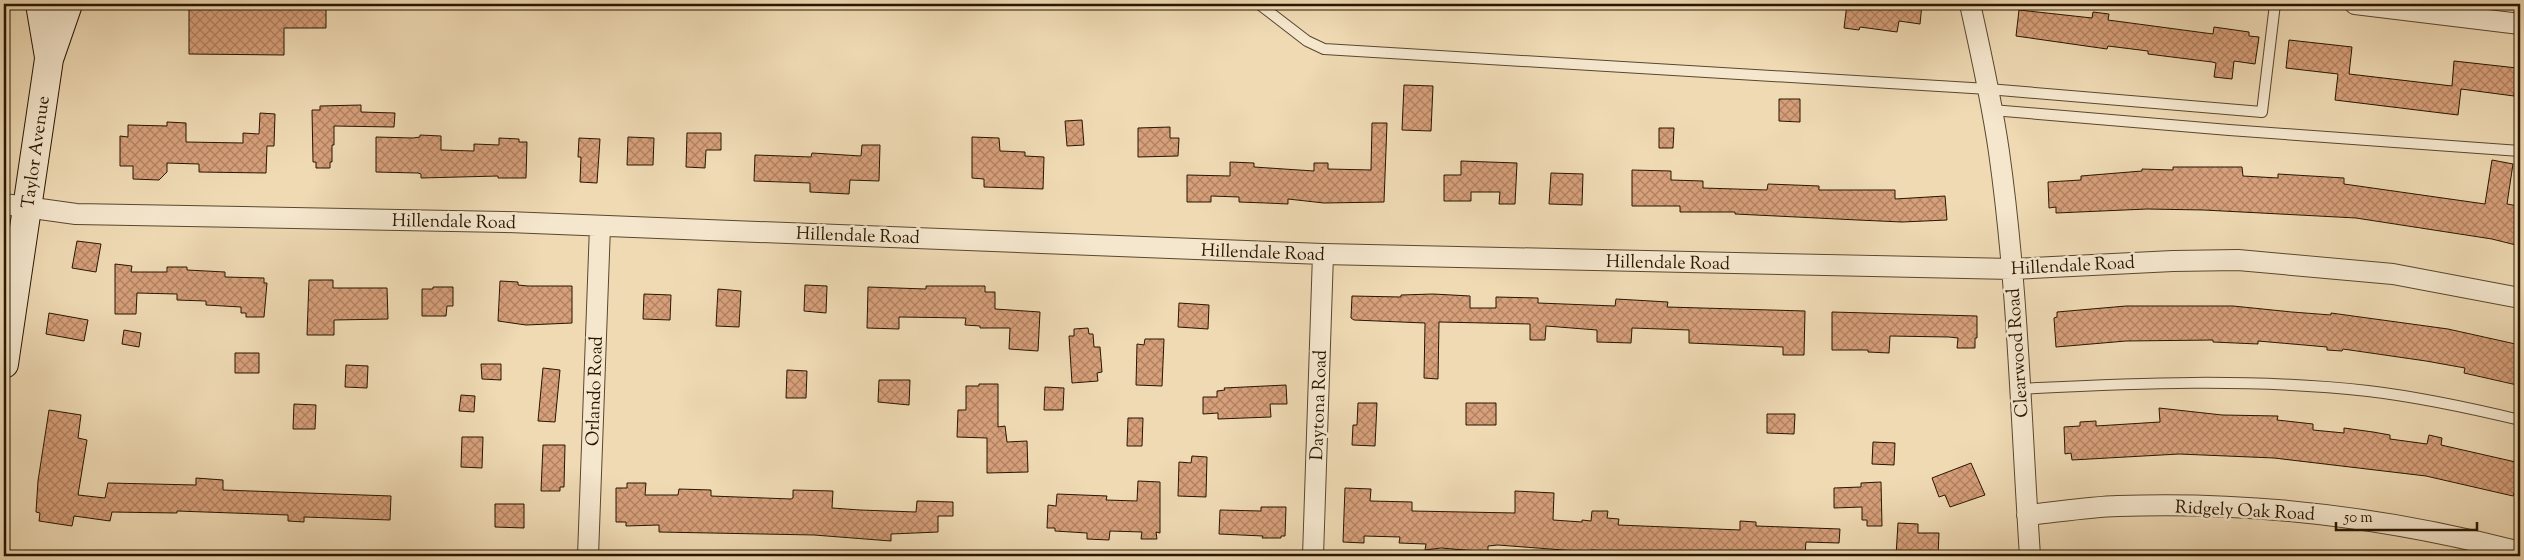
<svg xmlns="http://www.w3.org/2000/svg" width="2524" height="560" viewBox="0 0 2524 560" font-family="'Sorts Mill Goudy',serif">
<defs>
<pattern id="building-cross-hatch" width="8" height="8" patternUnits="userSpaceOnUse" patternTransform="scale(1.25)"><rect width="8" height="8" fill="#d79f7a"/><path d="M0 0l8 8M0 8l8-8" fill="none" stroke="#ae8162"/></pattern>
</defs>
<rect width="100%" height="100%" fill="#efdab4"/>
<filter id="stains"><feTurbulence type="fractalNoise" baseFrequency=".004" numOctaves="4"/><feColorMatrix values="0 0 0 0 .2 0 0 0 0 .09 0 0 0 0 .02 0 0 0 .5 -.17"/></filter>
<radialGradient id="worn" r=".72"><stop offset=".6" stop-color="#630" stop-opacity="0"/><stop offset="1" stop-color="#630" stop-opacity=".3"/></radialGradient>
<path fill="url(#building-cross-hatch)" stroke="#291600" d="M 189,4 L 326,4 L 326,28 L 284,28 L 284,55 L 189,54 Z
M 1847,4 L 1922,4 L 1920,24 L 1899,21 L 1897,32 L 1860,27 L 1859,30 L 1844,28 Z
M 2019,10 L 2092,18 L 2093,12 L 2109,14 L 2108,20 L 2213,34 L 2214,27 L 2249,32 L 2249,36 L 2259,37 L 2255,64 L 2234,61 L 2232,79 L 2214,77 L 2216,63 L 2212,62 L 2148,54 L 2148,51 L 2108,46 L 2107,49 L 2016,36 Z
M 2289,40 L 2352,47 L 2349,74 L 2452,86 L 2454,61 L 2517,68 L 2514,96 L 2461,89 L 2458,115 L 2335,100 L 2338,74 L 2286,68 Z
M 1404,85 L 1433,86 L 1431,131 L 1402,130 Z
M 1779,99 L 1800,99 L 1800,122 L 1779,121 Z
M 361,105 L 361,112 L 395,113 L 394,127 L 334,126 L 334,145 L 332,145 L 332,162 L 330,162 L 330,168 L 316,168 L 316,162 L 313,162 L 312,110 L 320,110 L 320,106 Z
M 260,113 L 275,114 L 274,146 L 267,146 L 266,173 L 199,172 L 199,164 L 167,163 L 167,172 L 159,180 L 133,179 L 133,166 L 120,166 L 120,136 L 128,137 L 128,125 L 167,126 L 167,122 L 186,123 L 186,142 L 243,143 L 243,133 L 259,134 Z
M 1082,120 L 1084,145 L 1067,146 L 1065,121 Z
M 1372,123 L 1387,123 L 1384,202 L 1324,203 L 1288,199 L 1288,204 L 1266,203 L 1239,202 L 1239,197 L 1211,196 L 1211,202 L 1187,202 L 1187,175 L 1230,176 L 1230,162 L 1254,163 L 1254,167 L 1314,171 L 1314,163 L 1328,163 L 1328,169 L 1371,170 Z
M 1170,127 L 1170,138 L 1179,138 L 1178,156 L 1138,157 L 1138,128 Z
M 1659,128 L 1674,128 L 1673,148 L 1659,148 Z
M 687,133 L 721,133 L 721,150 L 706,150 L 705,168 L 686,167 Z
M 420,135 L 441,136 L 441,150 L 474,151 L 474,144 L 499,145 L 499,138 L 519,139 L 519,142 L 527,142 L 526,178 L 498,178 L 498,176 L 421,178 L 421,174 L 418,173 L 376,172 L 376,137 L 413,138 L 420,137 Z
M 628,137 L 654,138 L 653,165 L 627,165 Z
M 972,137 L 999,138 L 1000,151 L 1025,152 L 1025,156 L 1044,157 L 1043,189 L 984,187 L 984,179 L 972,178 Z
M 579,138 L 600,139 L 597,183 L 580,182 L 581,157 L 578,157 Z
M 862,145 L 880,145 L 879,181 L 850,180 L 849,194 L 810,192 L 810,183 L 754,181 L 755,155 L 811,157 L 812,153 L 861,156 Z
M 2492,160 L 2513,164 L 2507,204 L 2518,206 L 2517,213 L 2520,213 L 2520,246 L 2492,239 L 2356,218 L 2204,210 L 2147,209 L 2056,213 L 2056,207 L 2049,208 L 2048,182 L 2081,180 L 2081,176 L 2142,171 L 2142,169 L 2173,170 L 2173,167 L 2242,167 L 2243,176 L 2278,178 L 2278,174 L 2344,178 L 2344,184 L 2485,204 Z
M 1461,161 L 1517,163 L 1515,204 L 1499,204 L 1500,192 L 1471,192 L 1471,201 L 1444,201 L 1444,175 L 1461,175 Z
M 1632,170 L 1671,171 L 1671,180 L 1703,181 L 1703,188 L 1767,190 L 1768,184 L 1819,186 L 1819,190 L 1895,190 L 1895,199 L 1945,196 L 1947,220 L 1902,222 L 1858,220 L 1735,214 L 1735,212 L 1680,212 L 1680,206 L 1632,206 Z
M 1551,173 L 1583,174 L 1582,205 L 1549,204 Z
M 77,241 L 101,244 L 96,272 L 72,268 Z
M 115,264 L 132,266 L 131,272 L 167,272 L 167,267 L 187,267 L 187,270 L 225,272 L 225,277 L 264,278 L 264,283 L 267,283 L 264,317 L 246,317 L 246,313 L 241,313 L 241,307 L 206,305 L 206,301 L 177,300 L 177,294 L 137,293 L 136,314 L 115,314 Z
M 309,280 L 333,280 L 333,288 L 387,288 L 388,319 L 334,320 L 334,335 L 307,335 Z
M 500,281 L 518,282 L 518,285 L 528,286 L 572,286 L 572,323 L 526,325 L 498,321 Z
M 805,285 L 827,286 L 826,313 L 804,311 Z
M 926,286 L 985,286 L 985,292 L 995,292 L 995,309 L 1040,312 L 1038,351 L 1009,349 L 1010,328 L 980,328 L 980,326 L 965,325 L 966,318 L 899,317 L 899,329 L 867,328 L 868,287 L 926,289 Z
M 433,287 L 453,287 L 453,306 L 447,306 L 446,316 L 422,316 L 422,289 L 433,289 Z
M 718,289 L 741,291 L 739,327 L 716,326 Z
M 644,294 L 671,295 L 670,320 L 643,319 Z
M 1433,294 L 1470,296 L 1470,308 L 1496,308 L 1496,297 L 1538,298 L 1538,303 L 1615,306 L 1616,299 L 1668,302 L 1667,307 L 1805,311 L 1804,355 L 1783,355 L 1783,347 L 1689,343 L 1689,330 L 1632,328 L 1631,343 L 1597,342 L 1597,330 L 1546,326 L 1545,340 L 1530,340 L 1530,324 L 1439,322 L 1438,379 L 1424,378 L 1425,323 L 1354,320 L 1351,318 L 1352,296 L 1401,297 L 1401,295 Z
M 1179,303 L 1209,305 L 1208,329 L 1178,327 Z
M 2126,306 L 2233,306 L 2292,312 L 2331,315 L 2331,313 L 2448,329 L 2520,345 L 2520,374 L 2517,385 L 2464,373 L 2465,368 L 2426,361 L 2343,349 L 2342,351 L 2327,350 L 2327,347 L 2258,341 L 2258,344 L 2213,342 L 2213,340 L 2126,341 L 2056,347 L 2054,318 L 2057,317 L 2057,312 Z
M 1832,312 L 1977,316 L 1977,338 L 1975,338 L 1975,348 L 1957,348 L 1958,338 L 1949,337 L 1890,336 L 1889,353 L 1868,352 L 1868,350 L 1832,350 Z
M 49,313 L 88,320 L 84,341 L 46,334 Z
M 1088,328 L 1089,334 L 1093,334 L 1094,347 L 1100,347 L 1102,372 L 1097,373 L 1098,381 L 1072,383 L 1069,336 L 1074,336 L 1074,329 Z
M 124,330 L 141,333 L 139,347 L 122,344 Z
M 1145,339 L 1164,339 L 1162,386 L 1136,385 L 1137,344 L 1144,345 Z
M 235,353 L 259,353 L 259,373 L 235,373 Z
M 481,364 L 501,364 L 501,380 L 482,379 Z
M 346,365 L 368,366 L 367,388 L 345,387 Z
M 543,368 L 560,370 L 555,422 L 538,421 Z
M 787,370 L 807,371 L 806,398 L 786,398 Z
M 879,380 L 910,380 L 909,405 L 878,402 Z
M 979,384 L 998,384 L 998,427 L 1005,426 L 1007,442 L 1027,441 L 1028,472 L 987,473 L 987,438 L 957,437 L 958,410 L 966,410 L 966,386 L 979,386 Z
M 1286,385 L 1287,404 L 1270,404 L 1271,417 L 1218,419 L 1218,413 L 1203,414 L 1203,397 L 1217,397 L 1217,391 L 1225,390 L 1224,388 Z
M 1045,387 L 1064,388 L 1063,410 L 1044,410 Z
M 461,395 L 475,396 L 474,412 L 459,411 Z
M 1358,403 L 1377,403 L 1375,446 L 1352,445 L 1353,425 L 1357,425 Z
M 1466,403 L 1496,403 L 1496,425 L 1466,425 Z
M 294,404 L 316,405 L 315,429 L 293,429 Z
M 2159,408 L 2222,415 L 2278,416 L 2277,420 L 2313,424 L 2313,430 L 2344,433 L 2344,428 L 2373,432 L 2390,435 L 2390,439 L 2427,444 L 2429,435 L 2442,438 L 2441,445 L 2520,463 L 2520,482 L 2518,491 L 2515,491 L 2513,496 L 2426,476 L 2274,458 L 2179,454 L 2072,460 L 2071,453 L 2065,454 L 2064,427 L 2080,426 L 2080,422 L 2096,421 L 2096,426 L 2160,422 Z
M 49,410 L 81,415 L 78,438 L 87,440 L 78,495 L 105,498 L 108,483 L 196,485 L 196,478 L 223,480 L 223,490 L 391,496 L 390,520 L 304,517 L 304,522 L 288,521 L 288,515 L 177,511 L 177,513 L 112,512 L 110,521 L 74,516 L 72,526 L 39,521 L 40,513 L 36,512 L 38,481 Z
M 1767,414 L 1795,414 L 1794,434 L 1767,433 Z
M 1128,418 L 1143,418 L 1142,446 L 1127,446 Z
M 462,437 L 483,437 L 482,468 L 461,467 Z
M 1873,442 L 1895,443 L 1894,465 L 1872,464 Z
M 543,445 L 565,445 L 564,487 L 560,487 L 560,491 L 541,491 Z
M 1192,456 L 1207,457 L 1206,497 L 1178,496 L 1179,462 L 1191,463 Z
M 1971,463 L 1985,495 L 1950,507 L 1945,495 L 1939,497 L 1932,478 Z
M 1138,481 L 1160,482 L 1160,533 L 1156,532 L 1157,539 L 1141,539 L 1142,532 L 1110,531 L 1109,540 L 1087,539 L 1087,533 L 1055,531 L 1055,528 L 1047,528 L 1048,505 L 1056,506 L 1057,494 L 1107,496 L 1106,500 L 1137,501 Z
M 1881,482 L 1882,526 L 1867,526 L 1867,520 L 1862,520 L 1862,507 L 1834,508 L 1834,488 L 1861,487 L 1861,483 Z
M 627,483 L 646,483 L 645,495 L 678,495 L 679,489 L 711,490 L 711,496 L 791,499 L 793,498 L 793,490 L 833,491 L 832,508 L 860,510 L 916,512 L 917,501 L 953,502 L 953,516 L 938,516 L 938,532 L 891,534 L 891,541 L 814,535 L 659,532 L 659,525 L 626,526 L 626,522 L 616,522 L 616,488 L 627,488 Z
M 1345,488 L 1371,489 L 1370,501 L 1412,502 L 1412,511 L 1515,513 L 1515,491 L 1554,493 L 1553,520 L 1582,522 L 1582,520 L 1591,521 L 1592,511 L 1608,511 L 1607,518 L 1619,519 L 1618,525 L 1740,530 L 1740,521 L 1756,522 L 1756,526 L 1840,529 L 1839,543 L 1806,542 L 1805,554 L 1712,556 L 1591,550 L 1591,552 L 1576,551 L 1498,545 L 1488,546 L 1488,552 L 1441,548 L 1425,550 L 1426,544 L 1399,543 L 1400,537 L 1364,536 L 1364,543 L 1343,542 Z
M 495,504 L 524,504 L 524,528 L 495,527 Z
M 1261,507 L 1286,507 L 1285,536 L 1281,536 L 1281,538 L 1262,538 L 1263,536 L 1219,534 L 1220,510 L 1261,511 Z
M 1898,523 L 1918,524 L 1918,533 L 1939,533 L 1938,556 L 1896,556 Z"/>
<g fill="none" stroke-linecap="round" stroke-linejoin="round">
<defs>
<path id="lane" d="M 1259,4 L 1307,41 L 1324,49 L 1988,89 L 2262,112 L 2275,4
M 1992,110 L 2229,130 L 2520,151
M 2019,389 C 2135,383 2252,378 2368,391 C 2419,397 2470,408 2520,420"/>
<path id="street" d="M 1970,4 C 1981,53 1992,103 1999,152 C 2018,286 2021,422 2030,556
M 2355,4 L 2520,24
M 4,204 L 76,214 L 505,222 L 1323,254 L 2012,269 L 2173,261 L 2238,260 L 2393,274 L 2520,298
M 2027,515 C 2057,512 2088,507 2118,506 C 2254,501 2389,518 2520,552
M 588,556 L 600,226
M 1313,556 L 1323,254"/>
<path id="secondary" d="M 40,4 L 49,57
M 4,364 L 49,59 L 68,4"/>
</defs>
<use href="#lane" stroke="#5a472d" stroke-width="12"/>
<use href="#street" stroke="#5a472d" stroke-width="22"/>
<use href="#secondary" stroke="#291600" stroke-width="30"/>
<use href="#lane" stroke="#f5e7ce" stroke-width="10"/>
<use href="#street" stroke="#f5e7ce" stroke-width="20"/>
<use href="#secondary" stroke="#f5e7ce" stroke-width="28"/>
</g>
<g text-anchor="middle" stroke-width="5" stroke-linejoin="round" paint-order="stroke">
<g font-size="18" fill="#291600" stroke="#f5e7ce">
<text transform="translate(35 152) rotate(-82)" y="6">Taylor Avenue</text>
<text transform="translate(454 221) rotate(1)" y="6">Hillendale Road</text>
<text transform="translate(858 235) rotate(2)" y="6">Hillendale Road</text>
<text transform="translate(1263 252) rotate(2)" y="6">Hillendale Road</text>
<text transform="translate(1668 262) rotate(1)" y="6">Hillendale Road</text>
<text transform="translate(2073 265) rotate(-3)" y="6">Hillendale Road</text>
<text transform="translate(2017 353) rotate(-94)" y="6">Clearwood Road</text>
<text transform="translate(594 391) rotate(-88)" y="6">Orlando Road</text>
<text transform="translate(1318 405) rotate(-88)" y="6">Daytona Road</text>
<text transform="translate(2245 510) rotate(3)" y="6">Ridgely Oak Road</text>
</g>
</g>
<rect width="2524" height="560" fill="none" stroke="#efdab4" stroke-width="20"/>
<rect x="5" y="5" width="2514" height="550" fill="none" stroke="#291600" stroke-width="2.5"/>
<rect x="10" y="10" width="2504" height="540" fill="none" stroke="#291600"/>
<path d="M2336 522v8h141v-8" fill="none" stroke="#291600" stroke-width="2.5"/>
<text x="2344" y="522" font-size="15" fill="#291600" stroke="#f5e7ce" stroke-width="4" paint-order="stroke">50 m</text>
<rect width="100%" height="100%" filter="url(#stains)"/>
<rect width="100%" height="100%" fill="url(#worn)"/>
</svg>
